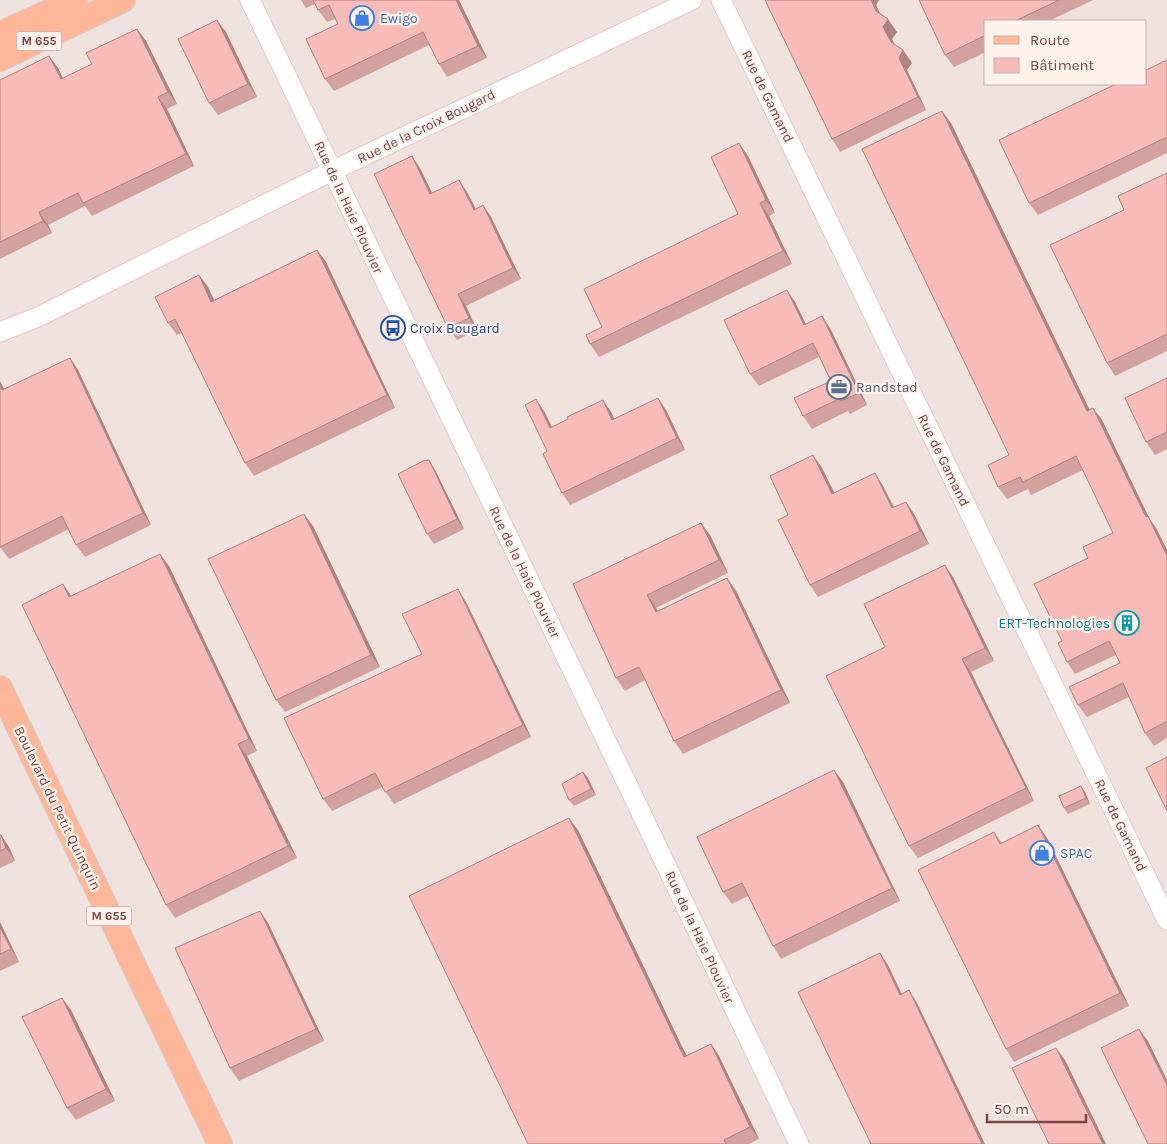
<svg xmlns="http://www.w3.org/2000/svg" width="1167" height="1144" viewBox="0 0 1167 1144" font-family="Karla,sans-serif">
<rect width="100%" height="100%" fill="#ffebe3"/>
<path fill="#eee1de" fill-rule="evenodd" d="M 0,0 L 1167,0 L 1167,1144 L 0,1144 ZM 986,21 L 1146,21 L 1146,84 L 986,84 Z"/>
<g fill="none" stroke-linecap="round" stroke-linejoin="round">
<defs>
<path id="minor" d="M 250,0 L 644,819 L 799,1144
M 721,0 L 1167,920
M 0,332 L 38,317 L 332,171 L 692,0"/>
<path id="major" d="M 0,34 L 75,0
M 0,59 L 123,0
M 0,688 L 220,1144"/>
</defs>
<use href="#minor" stroke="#e9c8c3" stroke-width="21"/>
<use href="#major" stroke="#dacbcb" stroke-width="26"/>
<use href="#minor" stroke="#fff" stroke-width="19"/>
<use href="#major" stroke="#ffb79a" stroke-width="24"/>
</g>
<path fill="#d4a29e" d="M 301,0 L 459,0 L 487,58 L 447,77 L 439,64 L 429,45 L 334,91 L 325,79 L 338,24 L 335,19 L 327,22 L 318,10 L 315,4 L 306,8 Z
M 765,0 L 879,0 L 876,5 L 880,14 L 897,32 L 892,39 L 895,45 L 903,50 L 912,63 L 907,70 L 926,110 L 840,152 L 832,139 Z
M 919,0 L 1093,0 L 1049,21 L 986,21 L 986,52 L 954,67 L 945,55 Z
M 137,29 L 146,41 L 177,104 L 167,109 L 194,166 L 92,216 L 85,206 L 48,225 L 52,233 L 0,259 L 0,80 L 49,56 L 58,68 L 63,78 L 92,64 Z
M 226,32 L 257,97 L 218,115 L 209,103 Z
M 1167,60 L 1167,153 L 1038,215 L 1029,203 Z
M 951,123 L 1089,410 L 1102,420 L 1149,518 L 1156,528 L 1167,550 L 1167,738 L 1154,746 L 1145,733 L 1129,697 L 1087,717 L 1078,705 L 1120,663 L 1116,655 L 1075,674 L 1067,662 L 1062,641 L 1088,558 L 1113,533 L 1083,470 L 1031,495 L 1028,489 L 1007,499 L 998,487 L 1009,455 Z
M 739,143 L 748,156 L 775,213 L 769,216 L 792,264 L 599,357 L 590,344 L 602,327 L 738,214 Z
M 420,168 L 432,193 L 467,192 L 476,209 L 483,205 L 491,217 L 521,279 L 466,306 L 477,330 L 457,340 L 448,328 Z
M 1167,173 L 1167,351 L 1115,376 L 1107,363 L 1124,210 Z
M 317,250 L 326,262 L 395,408 L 254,476 L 245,463 L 182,333 L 177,335 L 168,323 L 199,275 L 208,287 L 214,300 Z
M 795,302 L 806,324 L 830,328 L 867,405 L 850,414 L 848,411 L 812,429 L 803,416 L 831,381 L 819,357 L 759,386 L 750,374 Z
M 70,358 L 78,370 L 151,525 L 85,557 L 76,545 L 69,529 L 9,559 L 0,547 L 4,389 Z
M 1167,378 L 1167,449 L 1155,455 L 1146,442 Z
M 603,400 L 611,412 L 614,419 L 666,410 L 685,450 L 570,505 L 562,493 L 547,451 L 544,411 L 552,427 Z
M 813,455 L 822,468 L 834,493 L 875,473 L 883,486 L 894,507 L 906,502 L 914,514 L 929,544 L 818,597 L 810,585 L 788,515 Z
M 429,460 L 435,470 L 464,529 L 434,544 L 427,534 Z
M 313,526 L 380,667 L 285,712 L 276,700 Z
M 710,535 L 728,573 L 656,608 L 658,611 L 727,578 L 736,591 L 790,703 L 683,754 L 674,741 L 645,680 L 625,691 L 616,678 L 573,584 Z
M 169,566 L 257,751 L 247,756 L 297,858 L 175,918 L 166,905 L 71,596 Z
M 953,577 L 994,661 L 971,672 L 1034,801 L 918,858 L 909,846 L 885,647 Z
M 466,602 L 531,737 L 394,804 L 382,787 L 332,811 L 323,799 L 422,654 Z
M 834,770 L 843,782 L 900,901 L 781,959 L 773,946 L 748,896 L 732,904 L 723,892 Z
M 583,772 L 588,778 L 596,795 L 574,806 L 569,800 Z
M 1085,792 L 1090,804 L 1068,814 L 1064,808 Z
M 1038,825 L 1047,838 L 1129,1006 L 1014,1062 L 1006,1049 L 994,832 L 1002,843 Z
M 578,830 L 686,1056 L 711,1044 L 719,1056 L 759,1139 L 749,1144 L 528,1144 Z
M 0,835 L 9,847 L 15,861 L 0,868 Z
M 0,922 L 19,962 L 0,971 Z
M 268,923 L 324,1041 L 239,1081 L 230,1068 Z
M 62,998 L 71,1010 L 115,1101 L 76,1120 L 67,1108 Z"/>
<path fill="#ad8481" d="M 456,0 L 459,0 L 487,58 L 478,46 Z
M 871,0 L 879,0 L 876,5 L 885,24 L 876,11 Z
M 888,19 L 897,32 L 892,39 L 900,55 L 891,42 L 883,27 Z
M 217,20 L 226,32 L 257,97 L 248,84 Z
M 137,29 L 146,41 L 177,104 L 168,92 Z
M 903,50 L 912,63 L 907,70 L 926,110 L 918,97 L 899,58 Z
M 49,56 L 58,68 L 69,92 L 61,79 Z
M 158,97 L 167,109 L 194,166 L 186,154 Z
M 942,111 L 951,123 L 1096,423 L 1087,411 Z
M 739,143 L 748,156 L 775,213 L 766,200 Z
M 412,156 L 420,168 L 438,206 L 430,194 Z
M 459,180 L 467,192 L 482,222 L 474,210 Z
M 760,203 L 769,216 L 792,264 L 783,251 Z
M 483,205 L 491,217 L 521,279 L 513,268 Z
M 39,212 L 48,225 L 52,233 L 43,221 Z
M 317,250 L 326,262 L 395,408 L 387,395 Z
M 199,275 L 208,287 L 220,314 L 211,302 Z
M 787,290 L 795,302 L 812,337 L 804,325 Z
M 458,294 L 466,306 L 477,330 L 469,318 Z
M 822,316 L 830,328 L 867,405 L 859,393 Z
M 70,358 L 78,370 L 151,525 L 143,513 Z
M 0,381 L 11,403 L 2,390 L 0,386 Z
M 658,398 L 666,410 L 685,450 L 677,438 Z
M 536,399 L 544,411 L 558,440 L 550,428 Z
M 603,400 L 611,412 L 621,432 L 612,420 Z
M 1093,408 L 1102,420 L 1149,518 L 1156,528 L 1167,550 L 1167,556 L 1146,517 Z
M 813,455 L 822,468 L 841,506 L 832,494 Z
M 429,460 L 435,470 L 464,529 L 457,519 Z
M 875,473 L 883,486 L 900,521 L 892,508 Z
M 906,502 L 914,514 L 929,544 L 920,531 Z
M 304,514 L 313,526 L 380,667 L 371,655 Z
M 701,523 L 710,535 L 728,573 L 719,560 Z
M 160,554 L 169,566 L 257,751 L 249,739 Z
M 945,565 L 953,577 L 994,661 L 985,648 Z
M 727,578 L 736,591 L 790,703 L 781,690 Z
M 63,584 L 72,597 L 69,597 Z
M 458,589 L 466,602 L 531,737 L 523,725 Z
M 647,595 L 656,608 L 664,625 L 656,612 Z
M 962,659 L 971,672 L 1034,801 L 1026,788 Z
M 238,744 L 247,756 L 297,858 L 288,846 Z
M 834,770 L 843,782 L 900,901 L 892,888 Z
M 583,772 L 588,778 L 596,795 L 591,789 Z
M 1081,786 L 1085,792 L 1090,804 L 1086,798 Z
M 569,818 L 578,830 L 693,1069 L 684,1057 Z
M 1038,825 L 1047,838 L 1129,1006 L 1120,993 Z
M 1,835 L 9,847 L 15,861 L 6,848 Z
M 260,911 L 268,923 L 324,1041 L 316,1029 Z
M 0,922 L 19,962 L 11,949 L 0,927 Z
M 880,953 L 888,965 L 908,1007 L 900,995 Z
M 909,990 L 917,1003 L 985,1144 L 982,1144 Z
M 62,998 L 71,1010 L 115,1101 L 106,1089 Z
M 1139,1029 L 1148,1041 L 1167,1080 L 1167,1085 Z
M 711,1044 L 719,1056 L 759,1139 L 750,1127 Z
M 1056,1048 L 1065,1060 L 1106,1144 L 1103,1144 Z"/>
<path fill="#f7bcb8" stroke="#ad8481" d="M 313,0 L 456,0 L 478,46 L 439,64 L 423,32 L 325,79 L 306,39 L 338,24 L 329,5 L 318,10 Z
M 765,0 L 871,0 L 876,11 L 888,19 L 883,27 L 891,42 L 903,50 L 899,58 L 918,97 L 832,139 Z
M 919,0 L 1059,0 L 1015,21 L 986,21 L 986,35 L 945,55 Z
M 217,20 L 248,84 L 209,103 L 178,39 Z
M 137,29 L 168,92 L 158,97 L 186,154 L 83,203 L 78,193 L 39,212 L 43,221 L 0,242 L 0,80 L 49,56 L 61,79 L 92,64 L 86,53 Z
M 1167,60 L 1167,137 L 1029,203 L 999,140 L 1116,84 L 1146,84 L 1146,70 Z
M 942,111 L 1087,411 L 1093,408 L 1146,517 L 1148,516 L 1167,556 L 1167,721 L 1145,733 L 1123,683 L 1078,705 L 1069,687 L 1120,663 L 1109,641 L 1067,662 L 1058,643 L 1062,641 L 1034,584 L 1088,558 L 1083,547 L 1113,533 L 1076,456 L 1023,482 L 1020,477 L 998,487 L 988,465 L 1009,455 L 862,149 Z
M 739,143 L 766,200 L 760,203 L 783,251 L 590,344 L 586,335 L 602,327 L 584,289 L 738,214 L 711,157 Z
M 412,156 L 430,194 L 459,180 L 474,210 L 483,205 L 513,268 L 458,294 L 469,318 L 448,328 L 374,174 Z
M 1167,173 L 1167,334 L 1107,363 L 1050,245 L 1124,210 L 1118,196 Z
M 317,250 L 387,395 L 245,463 L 175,319 L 168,323 L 155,297 L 199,275 L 211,302 Z
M 787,290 L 804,325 L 822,316 L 859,393 L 841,401 L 839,399 L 803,416 L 794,398 L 831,381 L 813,343 L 750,374 L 724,320 Z
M 70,358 L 143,513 L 76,545 L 62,516 L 0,547 L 0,386 L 2,390 Z
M 1167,378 L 1167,432 L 1146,442 L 1125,398 Z
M 658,398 L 677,438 L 562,493 L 543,454 L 547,451 L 525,405 L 536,399 L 550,428 L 568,419 L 567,417 L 603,400 L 612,420 Z
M 813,455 L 832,494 L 875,473 L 892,508 L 906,502 L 920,531 L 810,585 L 778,520 L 788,515 L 770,476 Z
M 429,460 L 457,519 L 427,534 L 398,474 L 423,461 Z
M 304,514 L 371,655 L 276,700 L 208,559 Z
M 701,523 L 719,560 L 647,595 L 656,612 L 727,578 L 781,690 L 674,741 L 639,667 L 616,678 L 573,584 Z
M 160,554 L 249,739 L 238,744 L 288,846 L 166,905 L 22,605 L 63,584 L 69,597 Z
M 945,565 L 985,648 L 962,659 L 1026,788 L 909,846 L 826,676 L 885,647 L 864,604 Z
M 458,589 L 523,725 L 385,792 L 375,773 L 323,799 L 284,718 L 422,654 L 402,614 Z
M 1167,757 L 1167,811 L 1146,768 Z
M 834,770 L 892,888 L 773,946 L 742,883 L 723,892 L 697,837 Z
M 583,772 L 591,789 L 569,800 L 562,784 Z
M 1081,786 L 1086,798 L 1064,808 L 1059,796 Z
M 569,818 L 684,1057 L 711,1044 L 750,1127 L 724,1140 L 726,1144 L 528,1144 L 409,896 Z
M 1038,825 L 1120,993 L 1006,1049 L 918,870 L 994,832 L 1000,844 Z
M 0,835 L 1,835 L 6,848 L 0,851 Z
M 260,911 L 316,1029 L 230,1068 L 175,948 Z
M 0,927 L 11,949 L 0,954 Z
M 880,953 L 900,995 L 909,990 L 982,1144 L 871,1144 L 798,992 Z
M 62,998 L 106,1089 L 67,1108 L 22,1017 Z
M 1139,1029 L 1167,1085 L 1167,1144 L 1148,1144 L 1101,1048 Z
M 1056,1048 L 1103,1144 L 1049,1144 L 1012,1068 Z"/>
<defs>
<symbol id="shop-ring" viewBox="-11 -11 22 22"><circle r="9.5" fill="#fff1ec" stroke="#3f7fe0" stroke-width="1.5"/><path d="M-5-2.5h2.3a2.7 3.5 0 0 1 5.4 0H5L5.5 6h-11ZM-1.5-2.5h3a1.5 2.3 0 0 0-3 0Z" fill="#3f7fe0"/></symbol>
<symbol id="bus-ring" viewBox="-11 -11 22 22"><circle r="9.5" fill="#fff1ec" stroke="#1a4fb4" stroke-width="1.5"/><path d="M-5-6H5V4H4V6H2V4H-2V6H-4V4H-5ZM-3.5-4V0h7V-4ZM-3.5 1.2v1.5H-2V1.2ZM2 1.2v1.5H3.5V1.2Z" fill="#1a4fb4"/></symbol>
<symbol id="office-ring" viewBox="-11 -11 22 22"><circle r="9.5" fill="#fff1ec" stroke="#5c6f8a" stroke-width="1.5"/><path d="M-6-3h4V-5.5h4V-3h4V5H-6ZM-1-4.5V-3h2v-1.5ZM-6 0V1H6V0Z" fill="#5c6f8a"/></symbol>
<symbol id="building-ring" viewBox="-11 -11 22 22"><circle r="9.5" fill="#fff1ec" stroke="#0f9aa8" stroke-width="1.5"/><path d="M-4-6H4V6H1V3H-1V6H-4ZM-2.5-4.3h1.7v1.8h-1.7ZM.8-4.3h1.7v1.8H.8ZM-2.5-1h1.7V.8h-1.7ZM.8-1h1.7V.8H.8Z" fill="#0f9aa8"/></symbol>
</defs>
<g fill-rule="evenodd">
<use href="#shop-ring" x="348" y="4" width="28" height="28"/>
<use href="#bus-ring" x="379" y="314" width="28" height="28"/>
<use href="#office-ring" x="825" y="373" width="28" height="28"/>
<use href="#building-ring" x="1113" y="609" width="28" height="28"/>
<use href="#shop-ring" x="1028" y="839" width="28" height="28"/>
</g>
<g text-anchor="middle" stroke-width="4.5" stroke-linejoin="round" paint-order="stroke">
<g fill="#fff1ec" stroke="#a27a78" stroke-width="1">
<rect x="16.5" y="31.5" width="45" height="19" rx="4"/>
<rect x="86.5" y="906.5" width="45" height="19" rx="4"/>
</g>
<g font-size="12" font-weight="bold" fill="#7a4746">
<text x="39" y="45">M 655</text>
<text x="109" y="920">M 655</text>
</g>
<g font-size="14" fill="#366cbe" stroke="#fff1ec" text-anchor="start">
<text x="380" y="23">Ewigo</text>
<text x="1060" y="858">SPAC</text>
</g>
<g font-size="14" fill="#7a4746" stroke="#fff1ec">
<text transform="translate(768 96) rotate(64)" y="5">Rue de Gamand</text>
<text transform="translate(426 126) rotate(-26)" y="5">Rue de la Croix Bougard</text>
<text transform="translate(349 207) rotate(65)" y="5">Rue de la Haie Plouvier</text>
<text transform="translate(944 460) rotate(64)" y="5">Rue de Gamand</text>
<text transform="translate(525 572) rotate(64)" y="5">Rue de la Haie Plouvier</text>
<text transform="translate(58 808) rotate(64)" y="5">Boulevard du Petit Quinquin</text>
<text transform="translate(1121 825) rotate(64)" y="5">Rue de Gamand</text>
<text transform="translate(700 937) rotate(65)" y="5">Rue de la Haie Plouvier</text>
</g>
<g font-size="14" fill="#164399" stroke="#fff1ec" text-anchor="start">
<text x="410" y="333">Croix Bougard</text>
</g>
<g font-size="14" fill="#4e5e75" stroke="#fff1ec" text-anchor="start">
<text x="856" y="392">Randstad</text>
</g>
<g font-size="14" fill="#0d838f" stroke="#fff1ec" text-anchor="end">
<text x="1110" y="628">ERT-Technologies</text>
</g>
</g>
<rect x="984" y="20" width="162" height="65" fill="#fff1ec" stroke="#caadaa"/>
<rect x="994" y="36" width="25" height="8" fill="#ffb79a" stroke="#caadaa"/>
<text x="1030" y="45" font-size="15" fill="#7a4746">Route</text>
<rect x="994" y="58" width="25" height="15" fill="#f7bcb8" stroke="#caadaa"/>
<text x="1030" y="70" font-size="15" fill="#7a4746">Bâtiment</text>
<path d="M987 1114v8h99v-8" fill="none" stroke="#7a4746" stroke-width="2.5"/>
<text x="994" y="1114" font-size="15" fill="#7a4746" stroke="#fff1ec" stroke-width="4" paint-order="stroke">50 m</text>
</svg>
